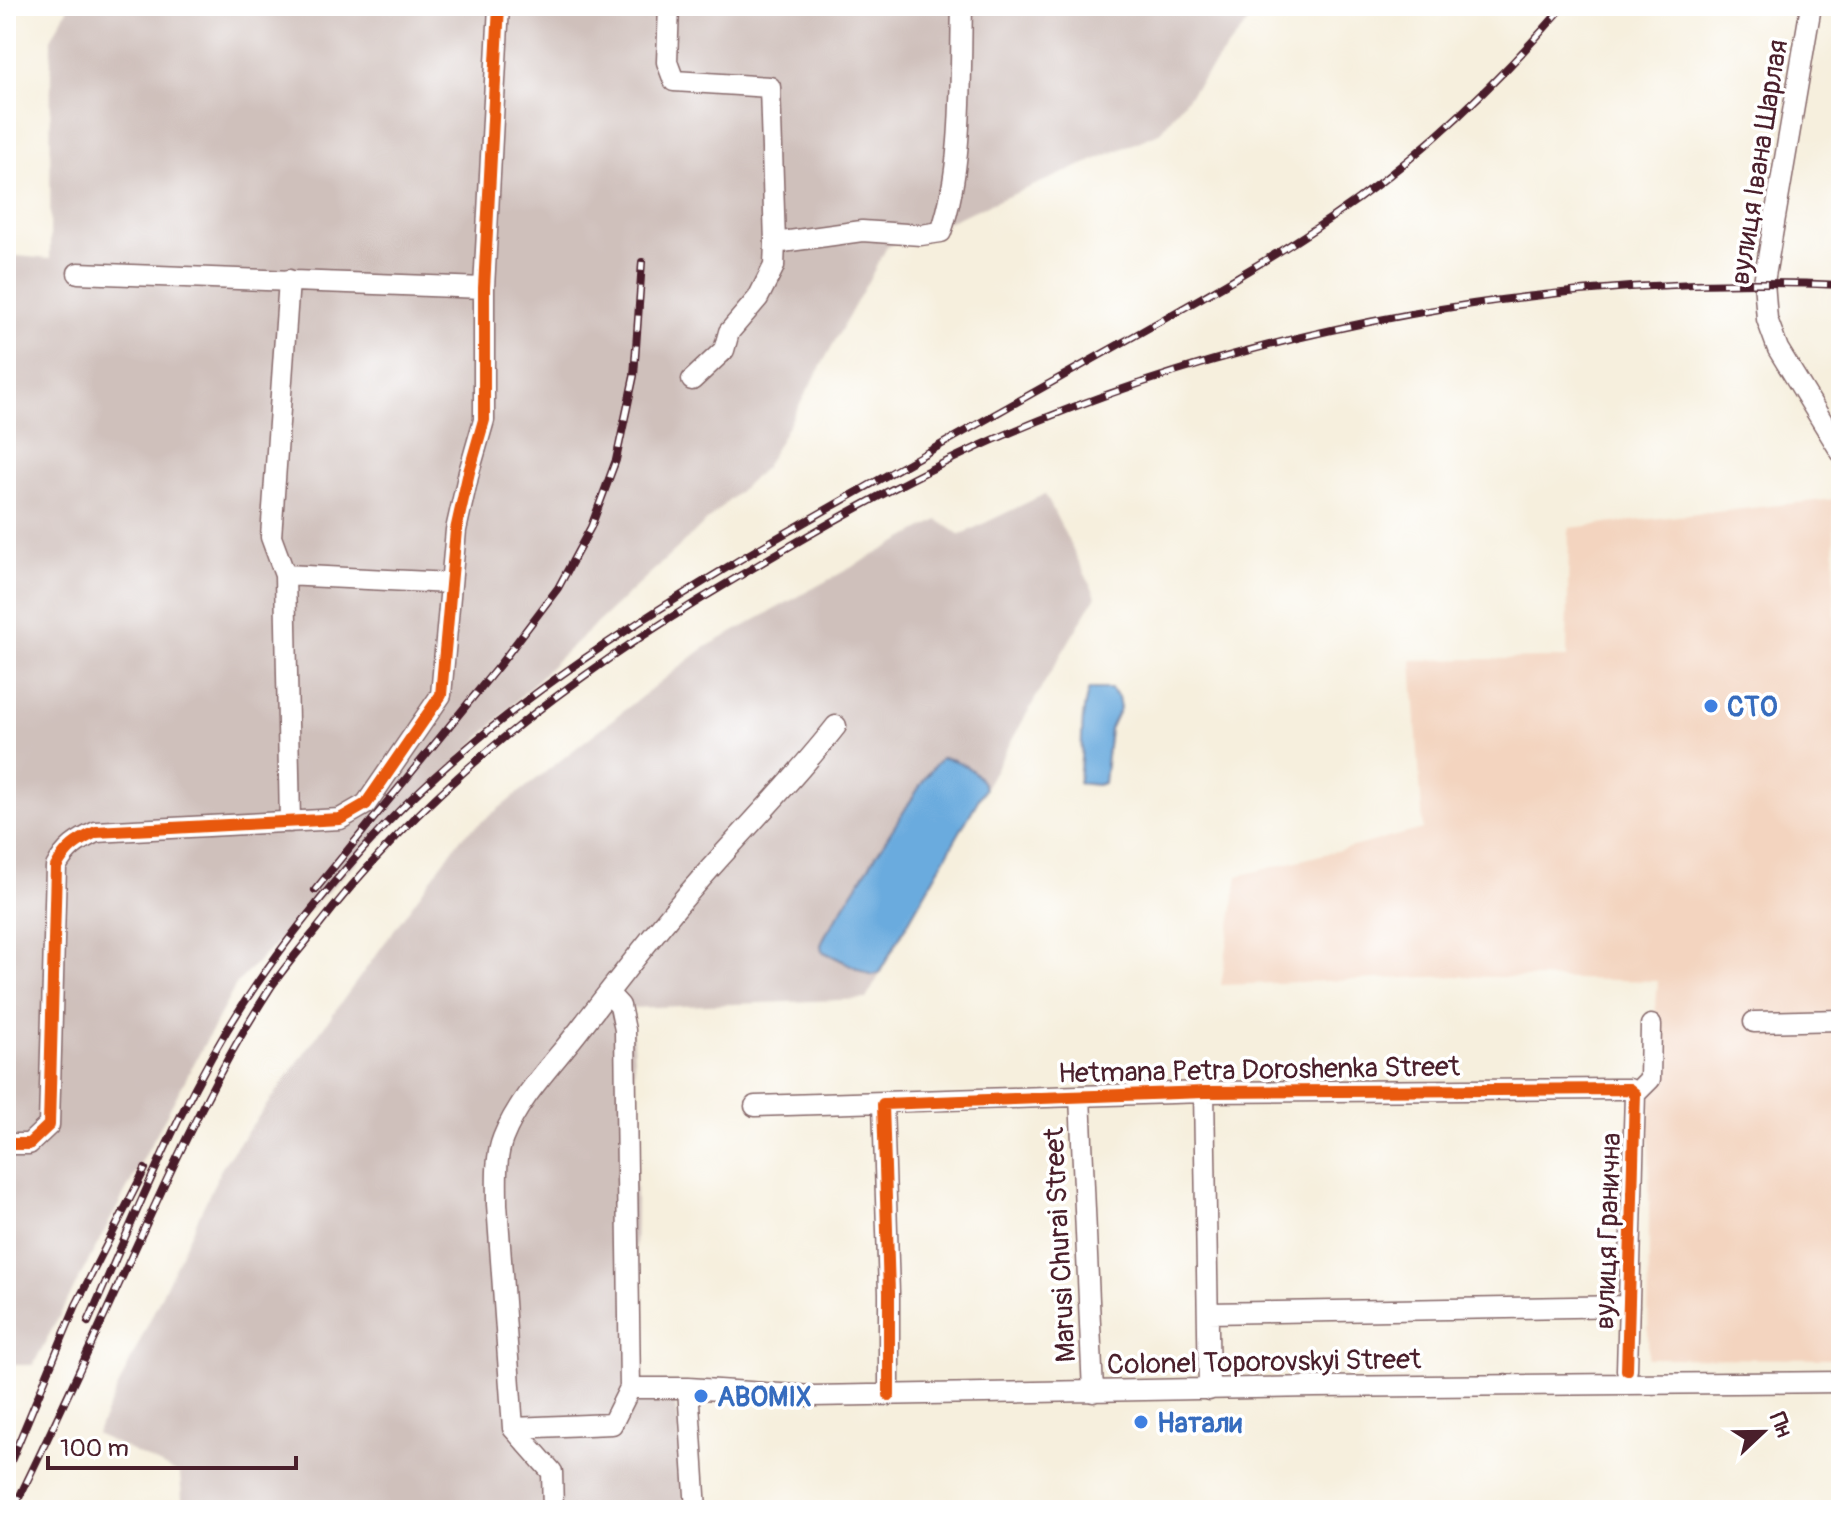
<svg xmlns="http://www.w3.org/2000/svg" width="1847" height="1516" viewBox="0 0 1847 1516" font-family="Pangolin,sans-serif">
<rect width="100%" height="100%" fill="#fff"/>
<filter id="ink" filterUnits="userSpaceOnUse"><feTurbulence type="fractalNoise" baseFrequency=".0125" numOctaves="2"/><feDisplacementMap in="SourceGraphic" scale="16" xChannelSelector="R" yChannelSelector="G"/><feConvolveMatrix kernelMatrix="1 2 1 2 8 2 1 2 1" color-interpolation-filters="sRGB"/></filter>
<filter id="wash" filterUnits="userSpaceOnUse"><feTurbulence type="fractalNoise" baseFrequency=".006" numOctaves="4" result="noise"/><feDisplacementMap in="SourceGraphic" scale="32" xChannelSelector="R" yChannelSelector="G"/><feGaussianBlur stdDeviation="1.8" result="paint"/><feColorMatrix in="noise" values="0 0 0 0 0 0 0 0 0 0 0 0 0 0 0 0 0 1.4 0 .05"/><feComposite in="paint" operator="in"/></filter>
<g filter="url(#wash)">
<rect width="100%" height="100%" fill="#f6efdd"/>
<path fill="#f3d4bf" d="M 1834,499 L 1841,1359 L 1648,1358 L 1650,1079 L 1658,981 L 1456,976 L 1221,985 L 1238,876 L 1423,829 L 1412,660 L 1567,658 L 1569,528 Z"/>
<path fill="#cfc0bb" d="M 69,6 L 1261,6 L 1159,133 L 887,247 L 765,467 L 557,660 L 237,983 L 33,1365 L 6,1365 L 6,255 L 50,259 L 51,39 Z
M 1045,494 L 1096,596 L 1043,685 L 866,999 L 631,1008 L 637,1116 L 633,1402 L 674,1403 L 678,1417 L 685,1510 L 183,1510 L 180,1474 L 96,1434 L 223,1165 L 461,838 L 704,648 L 938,520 L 960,535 Z"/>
<path fill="#6babde" stroke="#5a6584" stroke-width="2" d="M 1089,689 L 1111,689 L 1118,697 L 1120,708 L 1110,729 L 1104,783 L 1097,785 L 1078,783 C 1085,751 1078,720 1089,689 Z
M 941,758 C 959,758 979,772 985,788 L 879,973 L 871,975 L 822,951 L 821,945 L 826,934 L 927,775 Z"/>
</g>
<g filter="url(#ink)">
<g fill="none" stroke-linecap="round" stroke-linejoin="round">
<defs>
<path id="minor" d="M 669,6 L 667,62 L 674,81 L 770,87 L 775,243 L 862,231 L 921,235 L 941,232 C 964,166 960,76 962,6
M 1811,6 L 1764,282 L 1767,319 L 1778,349 L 1841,452
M 78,273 L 484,288
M 289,280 L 271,537 L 285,575 L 450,583
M 692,380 L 724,350 L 729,332 L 758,298 L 774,266 L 775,243
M 285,575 L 290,822
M 608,993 L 620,1006 L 625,1030 L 630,1388
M 1754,1022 L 1841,1020
M 1204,1092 L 1209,1390
M 1635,1094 L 1650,1079 L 1651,1025
M 1080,1096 L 1093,1392
M 883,1104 L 889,1293 L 889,1395
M 755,1106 L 1204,1092 L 1615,1089 L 1629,1089 L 1635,1094
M 6,1144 L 29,1144 L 49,1125 L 56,867 C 66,848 77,841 96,832 L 340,819 L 366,804 L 441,695 L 456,530 L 469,472 L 484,420 L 484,288 L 499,6
M 1209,1313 L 1629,1306
M 1627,1370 L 1635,1094
M 688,1388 L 696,1510
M 513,1428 L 612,1424 L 630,1388 L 688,1388 L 812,1396 L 1315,1387 L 1841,1382
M 553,1510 L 552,1472 L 513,1428 L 497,1204 C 497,1183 495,1158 503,1138 C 519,1097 554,1063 580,1029 C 615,984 650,938 687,895 C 735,838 790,785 836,726"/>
</defs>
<use href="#minor" stroke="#866869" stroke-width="23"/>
<use href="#minor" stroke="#fff" stroke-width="20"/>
<defs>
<path id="rail" d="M 315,890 L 501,663 L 558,588 L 591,527 L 616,460 L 634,376 L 642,262
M 88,1322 C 139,1208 185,1088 256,985 C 288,938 325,892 363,849 C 469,730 605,640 741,559 C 855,492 971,428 1086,363 C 1169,316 1253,271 1331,218 C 1418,159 1496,85 1564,6
M 6,1473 L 76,1305 L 145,1169
M 13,1510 C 57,1421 98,1330 139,1240 C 178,1154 219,1067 271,987 C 284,968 300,949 315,931 C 428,784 573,674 731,581 C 816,530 903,480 993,440 C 1256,325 1555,272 1841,285"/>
</defs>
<use href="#rail" stroke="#4a1f2b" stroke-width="8"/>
<use href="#rail" stroke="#fff" stroke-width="5" stroke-dasharray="15" stroke-linecap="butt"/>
<defs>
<path id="cycleway" d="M 6,1144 L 29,1144 L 49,1125 L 56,867 C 66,848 77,841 96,832 L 340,819 L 366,804 L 441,695 L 456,530 L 469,472 L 484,420 L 484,288 L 499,6
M 889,1395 L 889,1293 L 883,1104 L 1204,1092 L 1629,1089 L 1635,1094 L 1627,1370"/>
</defs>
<use href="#cycleway" stroke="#fff" stroke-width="17"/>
<use href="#cycleway" stroke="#e8590c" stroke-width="12"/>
</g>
</g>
<g fill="#3f7fe0" stroke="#fff" stroke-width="3">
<circle cx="1711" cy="706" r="8"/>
<circle cx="701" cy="1396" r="8"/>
<circle cx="1141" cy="1422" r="8"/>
</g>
<g text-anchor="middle" stroke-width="7" stroke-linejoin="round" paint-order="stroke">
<g font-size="28" fill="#4a1f2b" stroke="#fff">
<text transform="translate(1758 162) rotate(-81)" y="10">вулиця Івана Шарлая</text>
<text transform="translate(1259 1069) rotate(-1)" y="10">Hetmana Petra Doroshenka Street</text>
<text transform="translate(1607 1231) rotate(-88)" y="10">вулиця Гранична</text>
<text transform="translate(1059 1245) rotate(-93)" y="10">Marusi Churai Street</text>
<text transform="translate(1264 1361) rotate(-1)" y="10">Colonel Toporovskyi Street</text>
</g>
<g font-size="28" font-weight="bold" fill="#366cbe" stroke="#fff" text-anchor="start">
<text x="1727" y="716">СТО</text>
<text x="717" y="1406">ABOMIX</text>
<text x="1157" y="1432">Натали</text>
</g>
</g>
<rect width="1847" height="1516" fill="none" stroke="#fff" stroke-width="32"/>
<g transform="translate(1763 1432) rotate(68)" stroke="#ffffff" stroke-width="6" paint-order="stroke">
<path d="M0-6L14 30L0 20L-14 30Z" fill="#4a1f2b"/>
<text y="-12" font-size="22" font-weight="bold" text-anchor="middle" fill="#4a1f2b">Пн</text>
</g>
<path d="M48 1456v12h248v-12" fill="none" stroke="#4a1f2b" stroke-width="4"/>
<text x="60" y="1456" font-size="24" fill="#4a1f2b" stroke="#ffffff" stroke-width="6" paint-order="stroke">100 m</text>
</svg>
